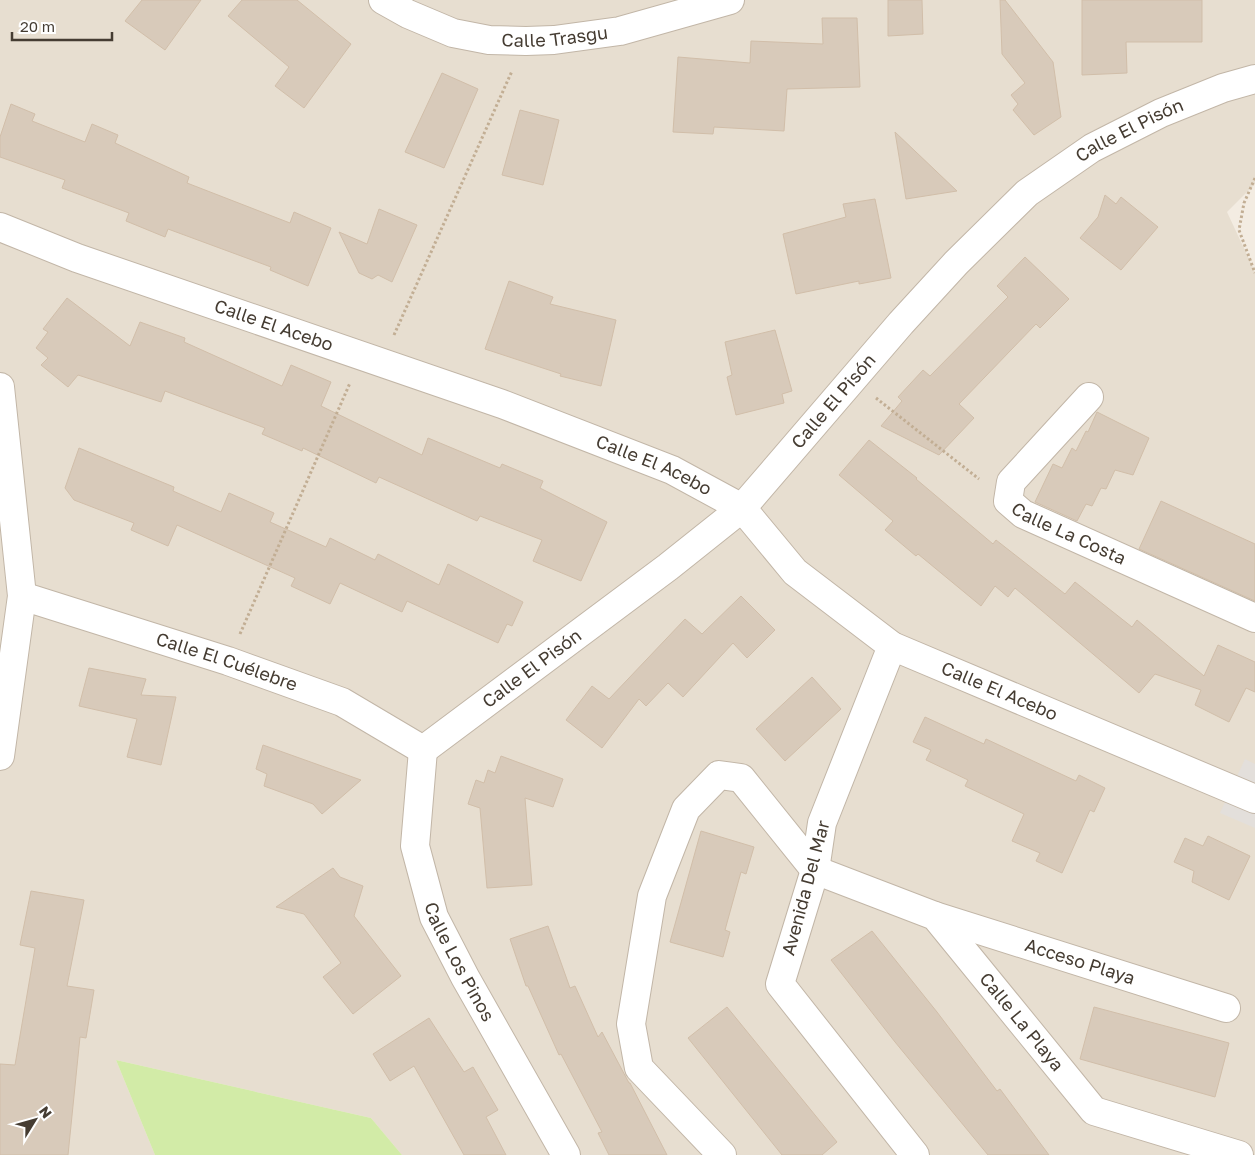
<svg xmlns="http://www.w3.org/2000/svg" width="1255" height="1155" viewBox="0 0 1255 1155" font-family="'Golos Text',sans-serif">
<rect width="100%" height="100%" fill="#f3ece2"/>
<path fill="#e7ded0" d="M 0,0 L 1255,0 L 1255,184 L 1227,212 L 1255,272 L 1255,1155 L 402,1155 L 371,1118 L 116,1060 L 155,1155 L 0,1155 Z"/>
<path fill="#d2eba7" d="M 116,1060 L 371,1118 L 402,1155 L 155,1155 Z"/>
<path fill="#e3dfdb" d="M 1245,759 L 1255,764 L 1255,828 L 1220,813 Z"/>
<path fill="#d8caba" stroke="#d1bea9" d="M 142,0 L 201,0 L 165,50 L 125,21 Z
M 242,0 L 297,0 L 351,44 L 304,108 L 275,86 L 289,67 L 228,16 Z
M 888,0 L 922,0 L 923,34 L 888,36 Z
M 1000,0 L 1005,0 L 1053,62 L 1061,117 L 1034,135 L 1013,110 L 1018,104 L 1011,95 L 1025,83 L 1002,54 Z
M 1082,0 L 1202,0 L 1202,42 L 1126,42 L 1127,73 L 1082,75 Z
M 822,18 L 857,18 L 860,87 L 787,89 L 784,131 L 714,127 L 713,134 L 673,132 L 678,57 L 750,63 L 751,41 L 823,44 Z
M 442,73 L 478,89 L 444,168 L 405,152 Z
M 11,104 L 35,114 L 32,121 L 85,142 L 92,124 L 118,135 L 115,143 L 189,177 L 187,183 L 290,223 L 294,212 L 331,228 L 308,286 L 270,270 L 271,267 L 168,229 L 165,237 L 126,221 L 129,213 L 62,188 L 65,180 L 0,157 L 0,137 Z
M 520,110 L 559,120 L 543,185 L 502,175 Z
M 895,132 L 957,191 L 906,199 Z
M 1105,195 L 1116,204 L 1121,197 L 1158,227 L 1121,270 L 1080,238 L 1098,217 Z
M 875,199 L 891,278 L 859,284 L 859,281 L 796,294 L 783,234 L 846,217 L 843,204 Z
M 379,209 L 417,225 L 392,282 L 378,275 L 372,279 L 359,273 L 339,232 L 367,244 Z
M 1025,257 L 1069,299 L 1040,328 L 1036,324 L 959,404 L 974,418 L 939,455 L 881,426 L 902,401 L 898,397 L 923,370 L 930,376 L 1008,297 L 997,286 Z
M 509,281 L 553,297 L 550,304 L 616,320 L 601,386 L 560,376 L 561,374 L 485,349 Z
M 67,298 L 130,346 L 140,322 L 185,338 L 184,342 L 282,386 L 291,365 L 331,382 L 321,406 L 422,455 L 428,438 L 500,468 L 502,464 L 543,481 L 540,488 L 607,522 L 581,581 L 533,561 L 542,540 L 480,516 L 477,521 L 379,477 L 376,483 L 303,448 L 302,451 L 262,434 L 265,428 L 165,391 L 161,402 L 78,375 L 68,387 L 41,365 L 48,358 L 36,348 L 48,332 L 43,329 Z
M 775,330 L 792,391 L 782,394 L 784,403 L 736,415 L 727,377 L 732,375 L 725,342 Z
M 1097,412 L 1149,438 L 1133,475 L 1115,470 L 1106,489 L 1101,488 L 1092,506 L 1086,504 L 1077,521 L 1035,502 L 1053,464 L 1062,468 L 1072,448 L 1076,451 L 1086,431 L 1088,432 Z
M 869,440 L 917,478 L 916,479 L 993,544 L 996,540 L 1065,594 L 1075,582 L 1132,627 L 1137,620 L 1204,676 L 1218,645 L 1255,662 L 1255,692 L 1246,688 L 1229,722 L 1195,705 L 1201,690 L 1155,674 L 1139,693 L 1015,588 L 1008,597 L 995,586 L 981,606 L 918,554 L 916,556 L 885,530 L 893,521 L 839,475 Z
M 79,448 L 174,487 L 173,491 L 221,512 L 229,493 L 274,513 L 270,522 L 326,547 L 330,538 L 375,560 L 378,554 L 439,585 L 448,564 L 523,602 L 512,626 L 507,624 L 498,643 L 407,601 L 402,612 L 340,583 L 330,604 L 291,586 L 295,578 L 177,525 L 168,546 L 131,530 L 134,523 L 74,500 L 65,488 Z
M 1161,501 L 1255,544 L 1255,601 L 1139,549 Z
M 741,596 L 775,630 L 747,658 L 733,643 L 683,697 L 668,683 L 646,706 L 639,699 L 602,748 L 566,720 L 592,686 L 609,699 L 685,619 L 702,634 Z
M 89,668 L 146,679 L 141,695 L 176,697 L 161,765 L 127,757 L 137,719 L 79,706 Z
M 812,677 L 841,709 L 785,761 L 756,729 Z
M 925,717 L 984,744 L 986,739 L 1076,781 L 1079,775 L 1105,788 L 1094,812 L 1090,810 L 1062,873 L 1036,861 L 1040,853 L 1012,841 L 1024,814 L 965,786 L 968,780 L 926,760 L 931,750 L 913,742 Z
M 263,745 L 361,780 L 322,814 L 313,804 L 264,786 L 267,774 L 256,769 Z
M 501,756 L 563,779 L 553,807 L 525,798 L 532,885 L 487,888 L 480,808 L 468,804 L 476,780 L 484,783 L 488,770 L 495,773 Z
M 701,831 L 754,847 L 746,874 L 741,872 L 725,930 L 730,932 L 723,957 L 670,942 Z
M 1208,836 L 1250,856 L 1229,900 L 1192,882 L 1194,871 L 1174,862 L 1185,838 L 1203,846 Z
M 333,868 L 340,877 L 363,886 L 354,916 L 401,976 L 353,1014 L 323,977 L 341,963 L 304,914 L 276,907 Z
M 31,891 L 84,900 L 67,986 L 94,990 L 86,1038 L 80,1037 L 68,1155 L 0,1155 L 0,1064 L 15,1065 L 35,948 L 20,945 Z
M 548,926 L 570,988 L 575,986 L 598,1037 L 602,1032 L 629,1083 L 630,1083 L 667,1155 L 609,1155 L 598,1133 L 602,1132 L 561,1054 L 559,1055 L 528,986 L 526,986 L 510,939 Z
M 872,931 L 937,1012 L 997,1091 L 1000,1089 L 1049,1155 L 988,1155 L 895,1042 L 831,960 Z
M 727,1007 L 837,1142 L 822,1155 L 782,1155 L 688,1038 Z
M 1094,1007 L 1229,1043 L 1215,1097 L 1080,1059 Z
M 429,1018 L 464,1072 L 473,1067 L 498,1110 L 486,1117 L 506,1155 L 464,1155 L 414,1066 L 390,1081 L 373,1054 Z"/>
<g fill="none" stroke-linecap="round" stroke-linejoin="round">
<defs>
<g id="minor">
<path id="s1" d="M 383,0 L 408,14 L 453,33 L 489,40 L 526,41 L 554,40 L 620,31 L 730,0"/>
<path id="s2" d="M 0,227 L 77,258 L 502,404 L 672,470 L 742,508 L 795,572 L 892,646 L 1255,799"/>
<path d="M 0,387 L 22,596 L 0,756"/>
<path id="s3" d="M 1089,397 L 1011,482 L 1008,501 L 1023,514 L 1255,618"/>
<path id="s4" d="M 22,596 L 228,661 L 342,702 L 423,750"/>
<path d="M 892,646 L 822,823 L 815,870 L 780,984 L 915,1155"/>
<path id="s5" d="M 423,750 L 668,567 L 742,508 L 901,323 L 956,263 L 1027,193 L 1092,148 L 1161,113 L 1223,88 L 1255,79"/>
<path id="s6" d="M 423,750 L 415,846 L 434,917 L 465,977 L 566,1155"/>
<path id="s7" d="M 935,916 L 1226,1008"/>
<path id="s8" d="M 722,1155 L 639,1068 L 631,1024 L 652,896 L 686,809 L 719,775 L 741,778 L 815,870 L 935,916 L 1094,1111 L 1239,1155"/>
</g>
</defs>
<use href="#minor" stroke="#c2b6a7" stroke-width="30"/>
<path stroke="#c2ae94" stroke-width="3" stroke-dasharray="2.5 2.5" stroke-linecap="butt" d="M 1255,178 L 1244,203 L 1239,230 L 1255,273
M 394,335 L 512,71
M 876,398 L 979,479
M 240,634 L 350,383"/>
<use href="#minor" stroke="#fff" stroke-width="28"/>
</g>
<g text-anchor="middle" stroke-width="4.5" stroke-linejoin="round" paint-order="stroke">
<g font-size="18" fill="#453c32" stroke="#fff">
<text dy="6" stroke="none"><textPath href="#s1" startOffset="180">Calle Trasgu</textPath></text>
<text dy="6" stroke="none"><textPath href="#s5" startOffset="946">Calle El Pisón</textPath></text>
<text dy="6" stroke="none"><textPath href="#s2" startOffset="291">Calle El Acebo</textPath></text>
<text dy="6" stroke="none"><textPath href="#s5" startOffset="541">Calle El Pisón</textPath></text>
<text dy="6" stroke="none"><textPath href="#s2" startOffset="696">Calle El Acebo</textPath></text>
<text dy="6" stroke="none"><textPath href="#s3" startOffset="204">Calle La Costa</textPath></text>
<text dy="6" stroke="none"><textPath href="#s4" startOffset="215">Calle El Cuélebre</textPath></text>
<text dy="6" stroke="none"><textPath href="#s5" startOffset="136">Calle El Pisón</textPath></text>
<text dy="6" stroke="none"><textPath href="#s2" startOffset="1116">Calle El Acebo</textPath></text>
<text transform="translate(806 888) rotate(-75)" y="6">Avenida Del Mar</text>
<text dy="6" stroke="none"><textPath href="#s6" startOffset="221">Calle Los Pinos</textPath></text>
<text dy="6" stroke="none"><textPath href="#s7" startOffset="152">Acceso Playa</textPath></text>
<text dy="6" stroke="none"><textPath href="#s8" startOffset="841">Calle La Playa</textPath></text>
</g>
</g>
<g transform="translate(35 1120) rotate(53)" stroke="#ffffff" stroke-width="4" paint-order="stroke">
<path d="M0-4L9 19L0 12L-9 19Z" fill="#453c32"/>
<text y="-8" font-size="14" font-weight="bold" text-anchor="middle" fill="#453c32">N</text>
</g>
<path d="M12 32v8h100v-8" fill="none" stroke="#453c32" stroke-width="2.5"/>
<text x="20" y="32" font-size="15" fill="#453c32" stroke="#ffffff" stroke-width="4" paint-order="stroke">20 m</text>
</svg>
